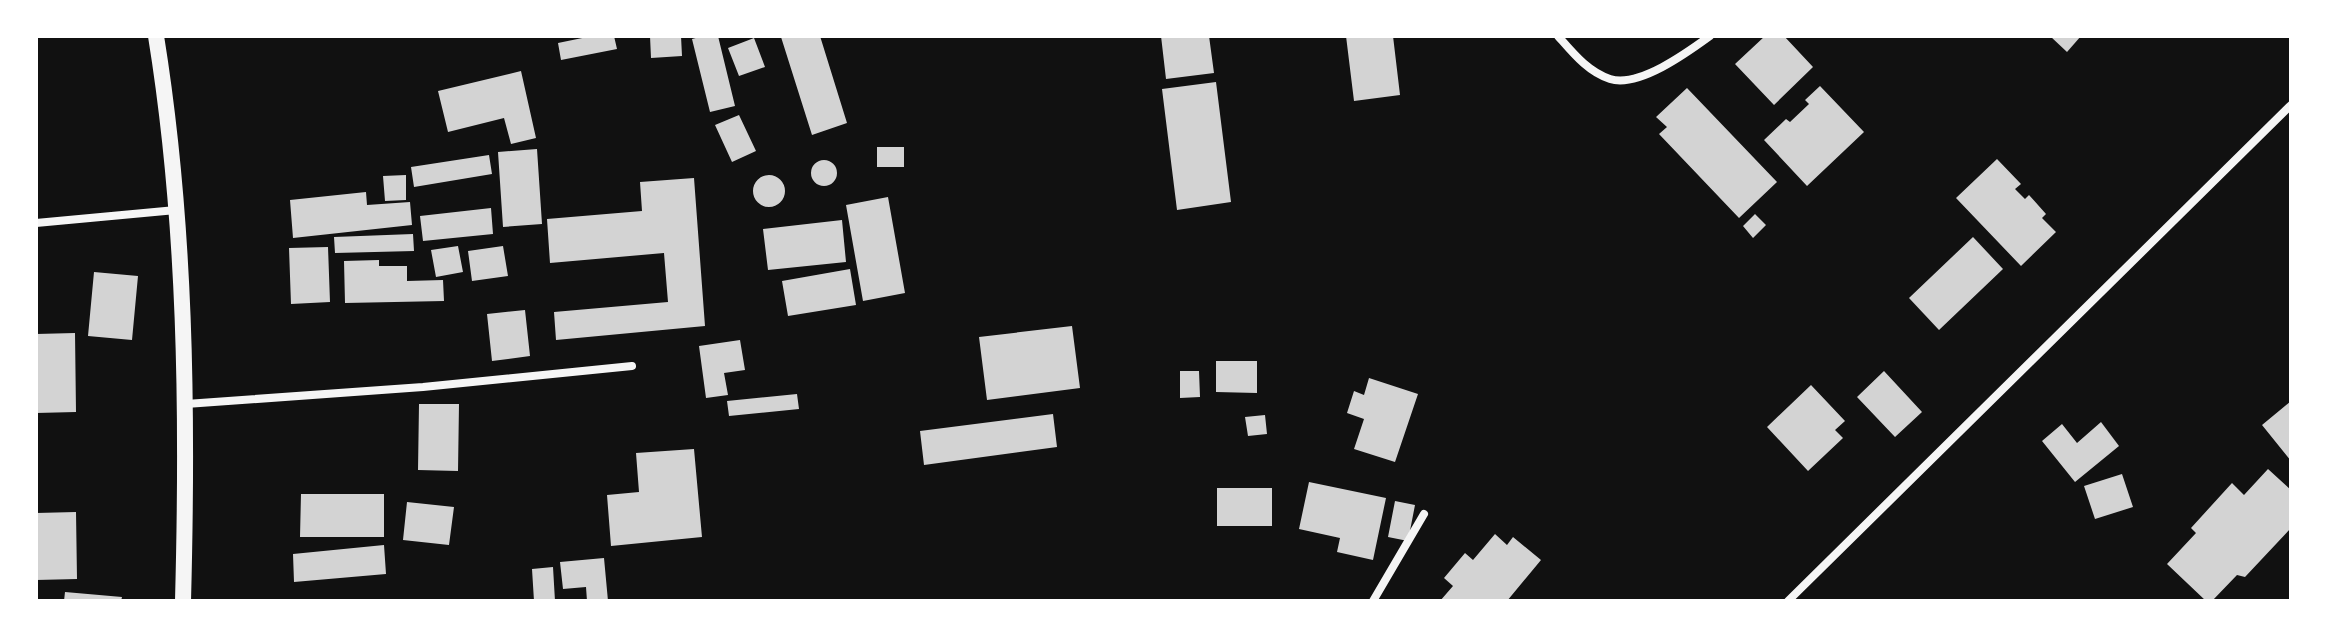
<svg xmlns="http://www.w3.org/2000/svg" width="2327" height="637" viewBox="0 0 2327 637" font-family="'Roboto Condensed',sans-serif">
<rect width="100%" height="100%" fill="#111"/>
<path fill="#d3d3d3" d="M 592,36 L 614,36 L 617,49 L 561,60 L 558,43 Z
M 650,36 L 681,36 L 682,56 L 651,58 Z
M 703,36 L 718,36 L 735,106 L 710,112 L 692,39 Z
M 820,36 L 847,123 L 812,135 L 781,37 Z
M 1161,36 L 1209,36 L 1214,73 L 1166,79 Z
M 1346,36 L 1393,36 L 1400,95 L 1354,101 Z
M 1765,36 L 1784,36 L 1813,67 L 1774,105 L 1735,64 Z
M 2050,36 L 2081,36 L 2067,52 Z
M 754,38 L 765,67 L 739,76 L 728,48 Z
M 521,71 L 536,138 L 511,144 L 504,118 L 448,132 L 438,91 Z
M 1216,82 L 1231,202 L 1177,210 L 1162,89 Z
M 1820,86 L 1864,132 L 1807,186 L 1764,140 L 1786,119 L 1790,122 L 1809,104 L 1805,100 Z
M 1687,88 L 1777,182 L 1739,218 L 1659,134 L 1667,127 L 1656,117 Z
M 739,115 L 756,151 L 732,162 L 715,125 Z
M 877,147 L 904,147 L 904,167 L 877,167 Z
M 537,149 L 542,224 L 503,227 L 498,152 Z
M 489,155 L 492,174 L 414,187 L 411,167 Z
M 1997,159 L 2021,184 L 2015,189 L 2025,199 L 2029,195 L 2046,214 L 2042,218 L 2056,232 L 2021,266 L 1956,198 Z
M811 173a13 13 0 1 1 26 0a13 13 0 1 1-26 0Z
M753 191a16 16 0 1 1 32 0a16 16 0 1 1-32 0Z
M 406,175 L 406,200 L 385,201 L 383,176 Z
M 694,178 L 705,326 L 556,340 L 554,312 L 668,302 L 664,253 L 550,263 L 547,219 L 642,211 L 640,182 Z
M 366,192 L 367,205 L 410,202 L 412,225 L 293,238 L 290,200 Z
M 888,197 L 905,293 L 863,301 L 846,205 Z
M 491,208 L 493,234 L 423,241 L 420,216 Z
M 1755,214 L 1766,225 L 1753,238 L 1743,226 Z
M 842,220 L 846,262 L 768,270 L 763,229 Z
M 413,234 L 414,251 L 335,253 L 334,237 Z
M 1973,237 L 2003,269 L 1939,330 L 1909,298 Z
M 458,246 L 463,272 L 436,277 L 431,250 Z
M 503,246 L 508,276 L 472,281 L 468,251 Z
M 328,247 L 330,302 L 291,304 L 289,248 Z
M 379,260 L 379,266 L 407,266 L 407,281 L 443,280 L 444,301 L 345,303 L 344,261 Z
M 850,269 L 856,305 L 788,316 L 782,281 Z
M 94,272 L 138,276 L 132,340 L 88,336 Z
M 525,310 L 530,356 L 492,361 L 487,314 Z
M 1072,326 L 1080,388 L 987,400 L 979,337 Z
M 75,333 L 76,412 L 36,413 L 36,334 Z
M 740,340 L 745,370 L 724,373 L 728,395 L 706,398 L 699,346 Z
M 1216,361 L 1257,361 L 1257,393 L 1216,392 Z
M 1180,371 L 1199,371 L 1200,397 L 1180,398 Z
M 1884,371 L 1922,412 L 1895,437 L 1857,397 Z
M 1369,378 L 1418,394 L 1395,462 L 1354,449 L 1364,419 L 1347,413 L 1354,391 L 1364,395 Z
M 1811,385 L 1845,421 L 1835,430 L 1843,438 L 1808,471 L 1767,427 Z
M 797,394 L 799,409 L 729,416 L 727,401 Z
M 2291,401 L 2291,461 L 2262,425 Z
M 419,404 L 459,404 L 458,471 L 418,470 Z
M 1053,414 L 1057,447 L 924,465 L 920,431 Z
M 1265,415 L 1267,434 L 1248,436 L 1245,417 Z
M 2101,422 L 2119,446 L 2075,482 L 2042,441 L 2062,424 L 2077,443 Z
M 694,449 L 702,537 L 611,546 L 607,495 L 639,492 L 636,453 Z
M 2268,469 L 2291,490 L 2291,528 L 2245,577 L 2237,575 L 2212,601 L 2206,601 L 2167,564 L 2196,533 L 2191,528 L 2232,483 L 2244,495 Z
M 2122,474 L 2133,507 L 2095,519 L 2084,486 Z
M 1309,482 L 1386,498 L 1373,560 L 1337,552 L 1340,538 L 1299,529 Z
M 1217,488 L 1272,488 L 1272,526 L 1217,526 Z
M 301,494 L 384,494 L 384,537 L 300,537 Z
M 1395,501 L 1415,505 L 1408,541 L 1388,537 Z
M 407,502 L 454,507 L 449,545 L 403,540 Z
M 76,512 L 77,579 L 36,580 L 36,513 Z
M 1495,534 L 1507,545 L 1513,537 L 1541,560 L 1507,601 L 1440,601 L 1453,586 L 1444,578 L 1465,553 L 1473,560 Z
M 384,545 L 386,574 L 294,582 L 293,554 Z
M 604,558 L 608,601 L 587,601 L 586,587 L 563,589 L 560,562 Z
M 553,567 L 555,601 L 534,601 L 532,569 Z
M 65,592 L 122,597 L 121,601 L 64,601 Z"/>
<g fill="none" stroke-linecap="round" stroke-linejoin="round">
<path stroke="#f5f5f5" stroke-width="8" d="M 1558,36 C 1573,53 1588,72 1610,79 C 1639,88 1688,52 1710,36
M 36,223 L 176,210
M 186,404 L 423,387 L 632,366
M 1373,601 L 1424,514
M 1788,601 L 2291,105"/>
<path stroke="#f5f5f5" stroke-width="16" d="M 156,36 C 186,222 188,413 183,601"/>
</g>
<rect width="2327" height="637" fill="none" stroke="#ffffff" stroke-width="76"/>
</svg>
